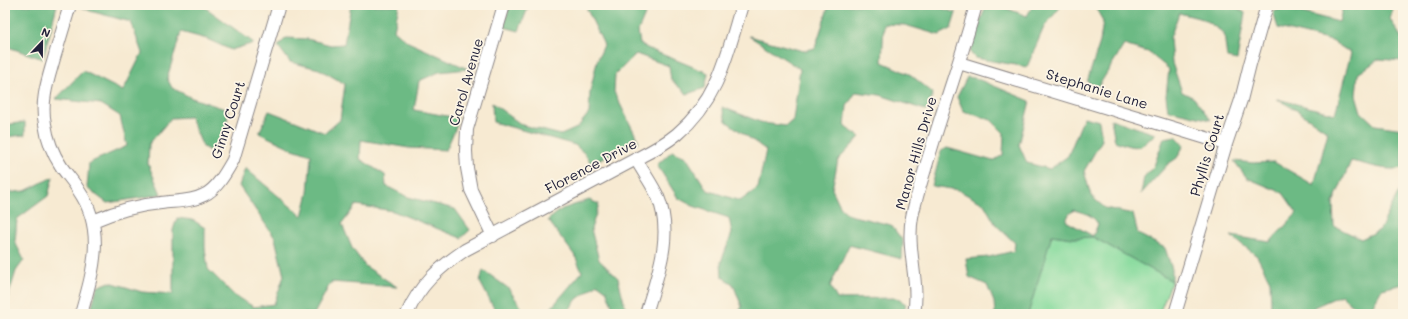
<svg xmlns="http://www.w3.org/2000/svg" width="1408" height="319" viewBox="0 0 1408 319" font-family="Mali,sans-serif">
<rect width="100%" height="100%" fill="#fcf5e5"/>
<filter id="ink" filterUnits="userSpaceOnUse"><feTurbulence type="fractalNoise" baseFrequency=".025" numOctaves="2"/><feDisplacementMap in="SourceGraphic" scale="8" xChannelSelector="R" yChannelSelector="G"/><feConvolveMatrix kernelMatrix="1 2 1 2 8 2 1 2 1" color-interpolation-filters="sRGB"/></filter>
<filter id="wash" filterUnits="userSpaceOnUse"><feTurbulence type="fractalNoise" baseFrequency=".012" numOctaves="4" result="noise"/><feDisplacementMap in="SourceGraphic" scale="16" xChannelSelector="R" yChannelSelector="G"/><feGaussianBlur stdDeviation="0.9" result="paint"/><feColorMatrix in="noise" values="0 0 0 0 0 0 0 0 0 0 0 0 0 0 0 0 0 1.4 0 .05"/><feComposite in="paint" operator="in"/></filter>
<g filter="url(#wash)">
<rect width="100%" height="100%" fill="#f7ead2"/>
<path fill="#85da9c" stroke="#547e6c" d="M 1051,235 L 1073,238 L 1093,237 L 1172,281 L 1159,314 L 1028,314 Z"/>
<path fill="#6cba84" stroke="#476e60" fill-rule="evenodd" d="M 5,5 L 57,5 L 43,59 L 5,46 Z
M 78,5 L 202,5 L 254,43 L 231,50 L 207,39 L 181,32 L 167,78 L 172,88 L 192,98 L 228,110 L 226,136 L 215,154 L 203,147 L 190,117 L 171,118 L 149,144 L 148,164 L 161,194 L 140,198 L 107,203 L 87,188 L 89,163 L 127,146 L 120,116 L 101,104 L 56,99 L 83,71 L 123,91 L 142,53 L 131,22 L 90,11 Z
M 351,5 L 399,5 L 394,30 L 408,42 L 468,69 L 439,72 L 419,81 L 414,110 L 458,118 L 456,127 L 446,150 L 409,148 L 361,140 L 360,159 L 385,175 L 386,186 L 408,197 L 455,209 L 470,230 L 461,238 L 393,211 L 356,205 L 342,224 L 352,248 L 365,266 L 397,287 L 331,282 L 314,314 L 90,314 L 97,287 L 110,282 L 142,292 L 173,294 L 173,230 L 177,218 L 193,220 L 205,228 L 205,248 L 208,269 L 235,296 L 254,307 L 274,304 L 284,276 L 275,238 L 239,186 L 245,168 L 302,216 L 308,193 L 311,155 L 293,149 L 259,133 L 269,111 L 295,121 L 325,133 L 340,120 L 345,84 L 319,69 L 290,62 L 278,46 L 286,38 L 307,39 L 331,45 L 344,44 Z
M 509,5 L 529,5 L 519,31 L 504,27 Z
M 585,5 L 649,5 L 638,31 L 640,44 L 649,49 L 708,73 L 705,88 L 687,94 L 671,80 L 669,66 L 636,54 L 615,75 L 614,92 L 639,142 L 591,163 L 584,153 L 575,145 L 493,122 L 492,103 L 522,125 L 561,135 L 577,128 L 589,113 L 590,92 L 597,61 L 604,45 Z
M 829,5 L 932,5 L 956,13 L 951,29 L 939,35 L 905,25 L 884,24 L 882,62 L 911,75 L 933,93 L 928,111 L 880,95 L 856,92 L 847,106 L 845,127 L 860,137 L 838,160 L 832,189 L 841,208 L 849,215 L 891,225 L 903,241 L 902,259 L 849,245 L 830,286 L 837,299 L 896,298 L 906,304 L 903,314 L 737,314 L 742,307 L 733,284 L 722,277 L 721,262 L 732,233 L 729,218 L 693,206 L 678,198 L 657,165 L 672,151 L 686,157 L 707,190 L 740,201 L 758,188 L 766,150 L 726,121 L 722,107 L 763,123 L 786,126 L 793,120 L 800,69 L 749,36 L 803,51 L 815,48 Z
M 987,5 L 997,5 L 1027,16 L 1033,5 L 1062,5 L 1044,27 L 1027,67 L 975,58 L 970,52 L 985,8 Z
M 1094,5 L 1233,5 L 1245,13 L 1237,60 L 1227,58 L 1224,33 L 1203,19 L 1179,13 L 1170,38 L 1172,63 L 1182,92 L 1194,98 L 1211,120 L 1168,110 L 1166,96 L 1169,69 L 1148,52 L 1124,45 L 1098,87 L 1087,82 L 1100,42 L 1103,21 Z
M 1343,5 L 1394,5 L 1390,19 L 1403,40 L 1403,61 L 1379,59 L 1358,74 L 1356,95 L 1361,112 L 1375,125 L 1403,129 L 1403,168 C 1387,172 1367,164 1351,161 L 1333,203 L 1334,226 L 1361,239 L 1380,230 L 1398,193 L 1403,188 L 1403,284 L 1382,289 L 1369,312 L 1369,314 L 1356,314 L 1355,308 L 1341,295 L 1314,307 L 1312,314 L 1265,314 L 1271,307 L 1270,281 L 1257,256 L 1231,236 L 1270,242 L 1297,213 L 1283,193 L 1247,178 L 1234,161 L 1253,163 L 1274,162 L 1314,185 L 1328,132 L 1298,111 L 1277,99 L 1335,114 L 1351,53 L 1332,41 L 1278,28 L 1273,12 L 1283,8 L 1339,22 Z
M 967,77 L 975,78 L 1030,101 L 1019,145 L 1027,163 L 1050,169 L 1068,156 L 1084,117 L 1099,121 L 1102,140 L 1084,171 L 1091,196 L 1105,208 L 1133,214 L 1138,234 L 1165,248 L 1172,269 L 1172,281 L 1093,237 L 1073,238 L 1052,235 L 1028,314 L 995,314 L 994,302 L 987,285 L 969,277 L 966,259 L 989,257 L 1014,251 L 1015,243 L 996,225 L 984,204 L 958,190 L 932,186 L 941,151 L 947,148 L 993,161 L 1003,155 L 1004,133 L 991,120 L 963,111 L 957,97 ZM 1074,210 C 1084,213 1092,214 1098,224 L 1093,236 L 1066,221 L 1069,214 Z
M 1111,119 L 1155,134 C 1140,150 1135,149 1115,141 Z
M 25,122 L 25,135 L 5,137 L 5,125 Z
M 1176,136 L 1184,145 L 1177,158 L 1168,164 L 1141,194 L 1144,177 L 1154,166 L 1164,138 Z
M 53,177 L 48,196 L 17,219 L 15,242 L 24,260 L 16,271 L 5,307 L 5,293 L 8,283 L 5,270 L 5,193 L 25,191 Z
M 589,200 L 599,204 L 591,229 L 599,260 L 618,278 L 627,314 L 614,311 L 606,290 L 598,284 L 577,299 L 566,314 L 546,314 L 582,272 L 575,256 L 548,220 L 562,209 Z
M 483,270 L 508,288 L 526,314 L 497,314 L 480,282 Z"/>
</g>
<g filter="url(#ink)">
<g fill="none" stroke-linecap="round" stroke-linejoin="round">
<defs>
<path id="minor" d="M 70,5 C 65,22 60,38 55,55 C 49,77 40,100 45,124 C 47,138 53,154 61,166 C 67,175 74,182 79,191 C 106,230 93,272 81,314
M 959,63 L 1226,144
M 636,159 C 643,172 652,184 658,197 C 674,236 657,276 646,314
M 93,221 C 114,212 138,205 161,203 C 175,201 191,202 204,195 C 217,189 226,172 233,160 L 279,5
M 493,236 L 471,190 L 467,168 L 466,151 L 467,129 L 504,5
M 407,314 C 419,285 440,267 465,250 L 636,159 C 650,152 665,144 677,134 C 719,99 727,54 742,5
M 914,314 C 920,282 906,250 912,217 C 916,197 923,176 929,156 C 944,105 962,56 976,5
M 1175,314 L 1226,144 L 1241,100 L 1250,64 L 1267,5"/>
</defs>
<use href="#minor" stroke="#8c8686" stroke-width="14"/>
<use href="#minor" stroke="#fff" stroke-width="12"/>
</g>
</g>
<g text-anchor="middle" stroke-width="3.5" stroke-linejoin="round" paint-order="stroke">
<g font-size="14" fill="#22223b" stroke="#fcf5e5">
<text transform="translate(466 82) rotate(-74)" y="5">Carol Avenue</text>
<text transform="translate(1097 89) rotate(17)" y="5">Stephanie Lane</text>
<text transform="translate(228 120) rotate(-72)" y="5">Ginny Court</text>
<text transform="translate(916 153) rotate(-74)" y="5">Manor Hills Drive</text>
<text transform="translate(1207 155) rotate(-73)" y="5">Phyllis Court</text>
<text transform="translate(591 166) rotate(-28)" y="5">Florence Drive</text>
</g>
</g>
<rect width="1408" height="319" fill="none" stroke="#fcf5e5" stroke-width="20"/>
<g transform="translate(42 42) rotate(22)" stroke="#fcf5e5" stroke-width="3" paint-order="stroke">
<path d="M0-3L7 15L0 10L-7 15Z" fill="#22223b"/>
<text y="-6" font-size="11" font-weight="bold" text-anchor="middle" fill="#22223b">N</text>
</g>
</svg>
